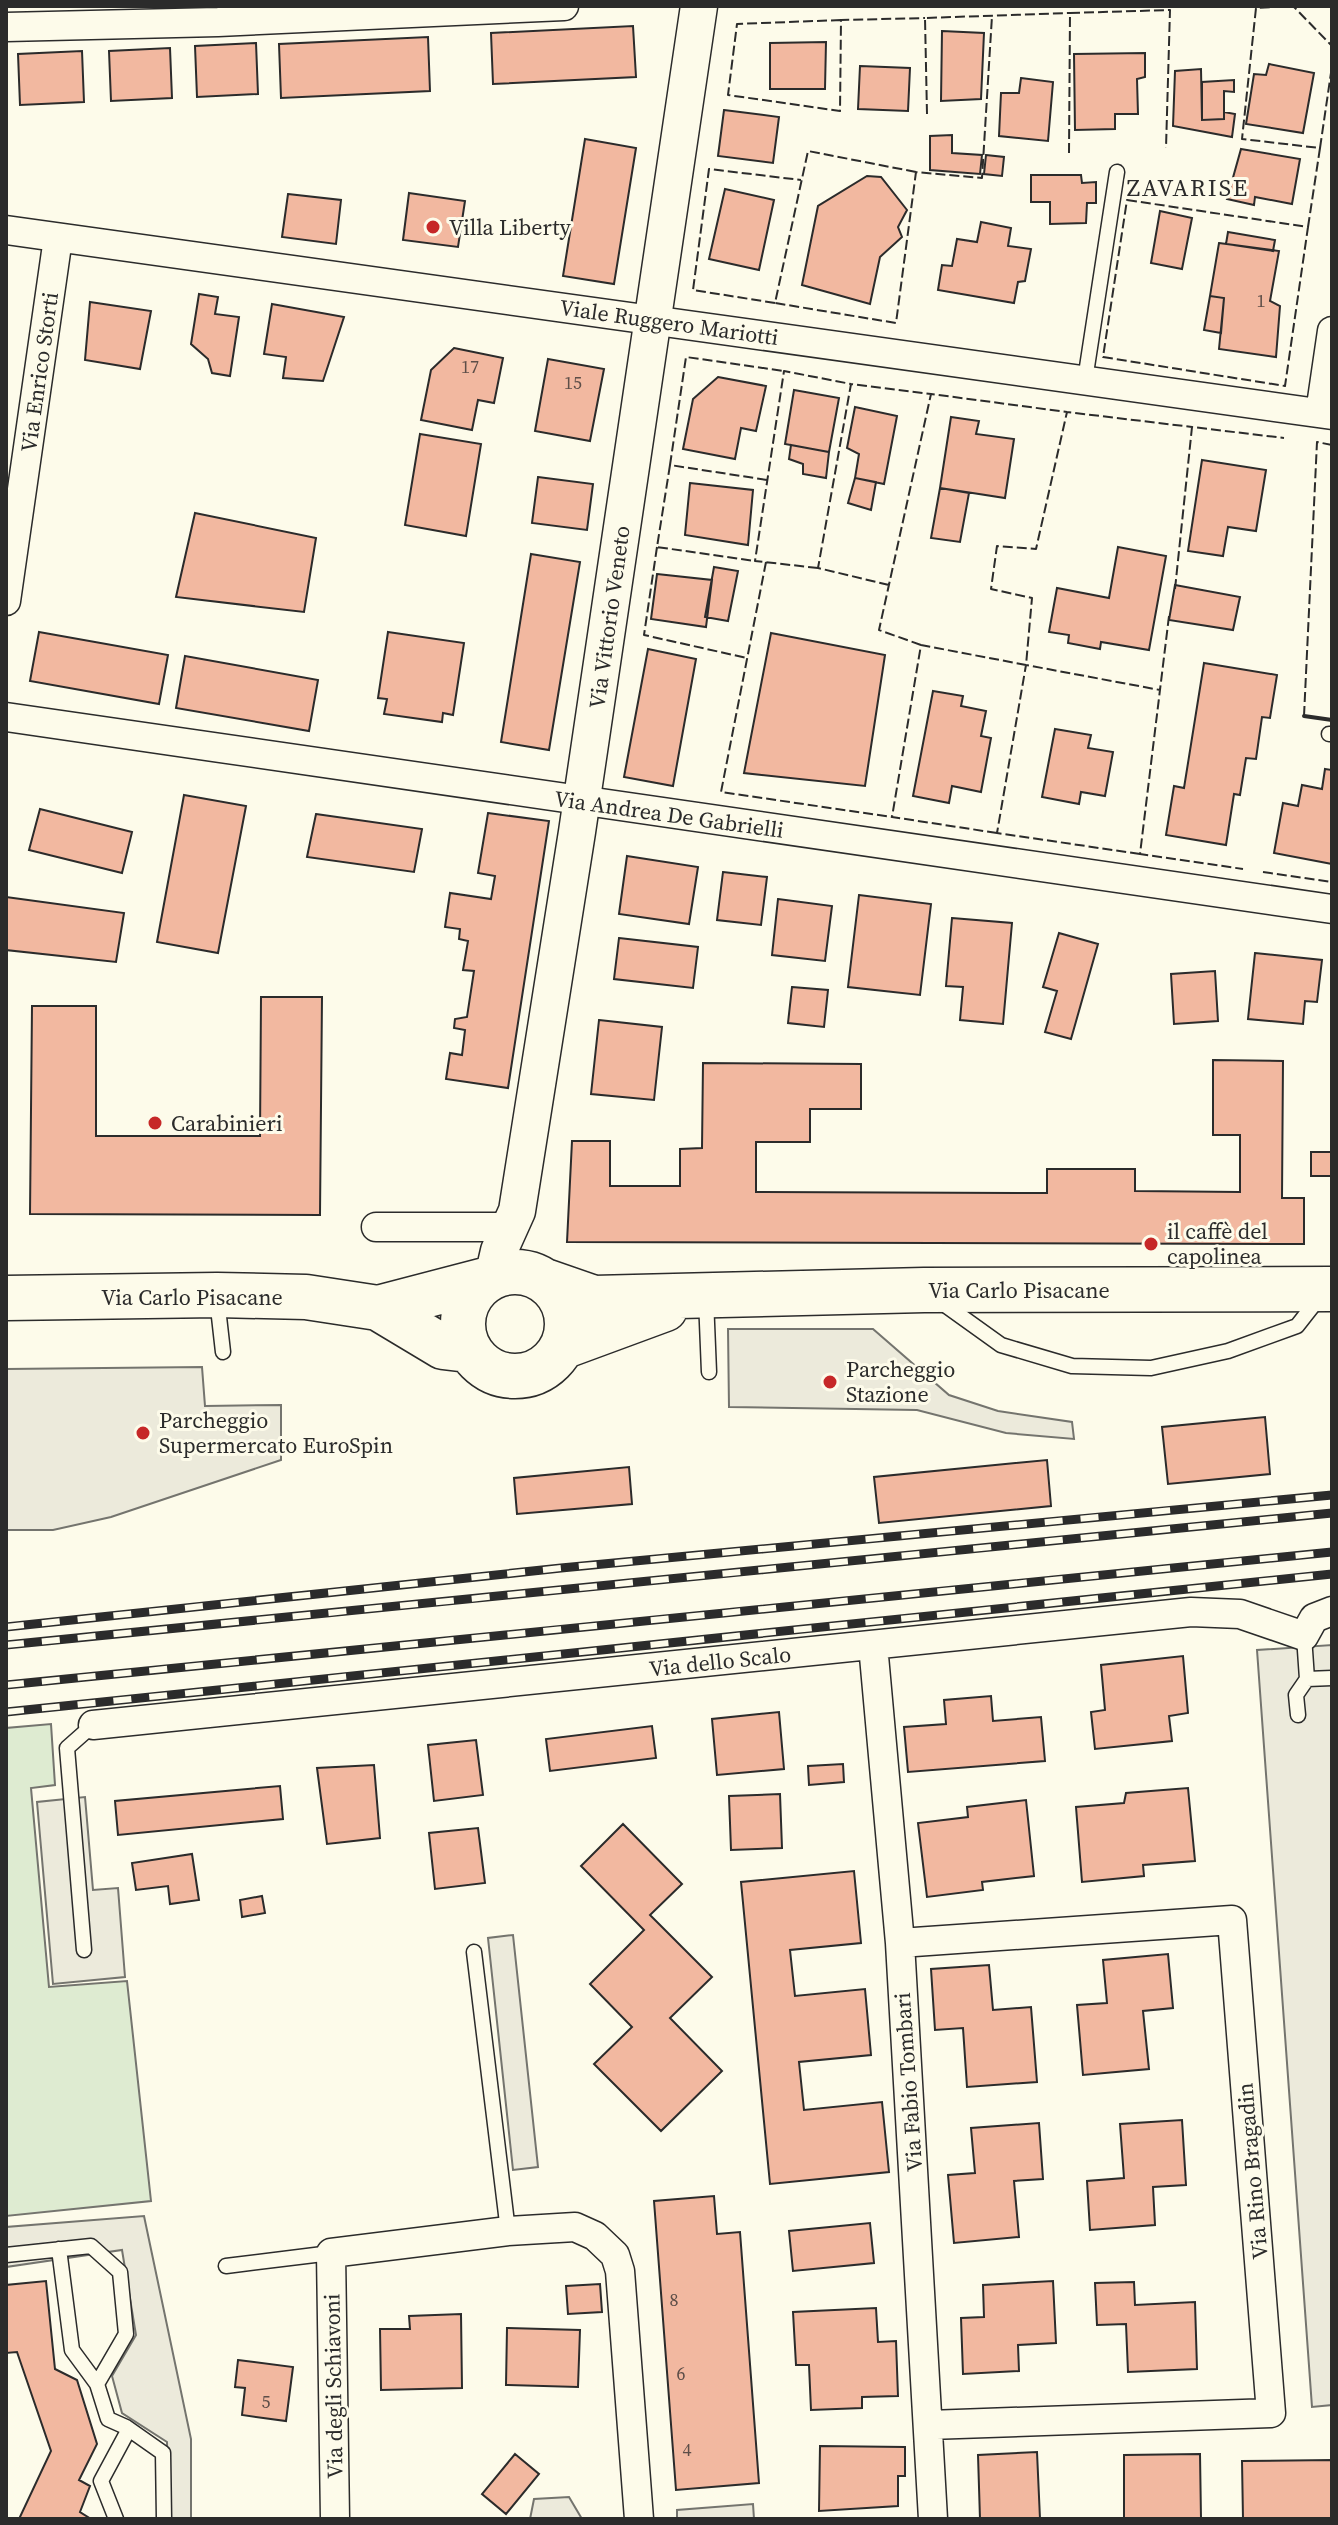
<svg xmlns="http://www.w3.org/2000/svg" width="1338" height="2525" viewBox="0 0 1338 2525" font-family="'Source Serif 4',serif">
<rect width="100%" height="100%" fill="#fdfbea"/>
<path fill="#deebd1" stroke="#74746e" stroke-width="2" d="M 51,1724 L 55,1785 L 31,1788 L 49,1987 L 127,1981 L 151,2201 L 6,2216 L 6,1728 Z"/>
<path fill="#eceadb" stroke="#74746e" stroke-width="2" d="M 728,1329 L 873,1329 L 949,1395 L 998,1411 L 1072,1422 L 1074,1439 L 1006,1433 L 917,1410 L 729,1407 Z
M 202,1367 L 205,1406 L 281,1405 L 281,1460 L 111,1517 L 53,1530 L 6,1530 L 6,1369 Z
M 1332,1645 L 1332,2405 L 1312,2407 L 1257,1650 Z
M 85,1797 L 93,1890 L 118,1888 L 125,1977 L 53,1984 L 37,1802 Z
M 513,1935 L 538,2167 L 513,2170 L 488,1938 Z
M 144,2216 L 191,2439 L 191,2519 L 169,2519 L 167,2442 L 122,2413 L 112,2376 L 136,2335 L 122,2250 L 6,2267 L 6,2227 Z
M 569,2497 L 582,2519 L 530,2519 L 534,2499 Z
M 753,2504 L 754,2519 L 677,2519 L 677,2510 Z"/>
<path fill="#f2b8a0" stroke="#2b2b2b" stroke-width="2" d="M 633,26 L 636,77 L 493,84 L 491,33 Z
M 942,31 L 984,33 L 981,99 L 941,101 Z
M 428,37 L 430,91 L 281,98 L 279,44 Z
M 826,42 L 825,89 L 770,89 L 770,43 Z
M 256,43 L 258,94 L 197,97 L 195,46 Z
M 170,48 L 172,98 L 111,101 L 109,51 Z
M 82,51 L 84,102 L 20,105 L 18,54 Z
M 1145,53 L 1145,77 L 1137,79 L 1138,114 L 1115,114 L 1115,129 L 1075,130 L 1074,54 Z
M 1269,64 L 1314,73 L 1303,133 L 1246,124 L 1254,74 L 1266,75 Z
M 860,66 L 910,68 L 908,111 L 858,109 Z
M 1201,69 L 1202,120 L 1224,119 L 1224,112 L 1235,114 L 1232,137 L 1173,126 L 1175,71 Z
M 1021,78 L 1053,82 L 1048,141 L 999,136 L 1001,93 L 1019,93 Z
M 1234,80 L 1234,92 L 1224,91 L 1224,119 L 1202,120 L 1202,82 Z
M 724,110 L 779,117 L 773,163 L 718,156 Z
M 952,135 L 952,153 L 982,155 L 980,174 L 930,170 L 930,136 Z
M 585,139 L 636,148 L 614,284 L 563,276 Z
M 1241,149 L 1300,159 L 1292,204 L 1255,197 L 1254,205 L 1227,199 Z
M 986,155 L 1004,157 L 1002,176 L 984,174 Z
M 1031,175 L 1081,175 L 1082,183 L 1096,182 L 1096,203 L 1087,203 L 1086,223 L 1050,224 L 1050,202 L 1031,202 Z
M 867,176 L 881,177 L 907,210 L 898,227 L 902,237 L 880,257 L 870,304 L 802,285 L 818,206 Z
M 725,189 L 774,200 L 759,270 L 709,259 Z
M 409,193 L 465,201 L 458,247 L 403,240 Z
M 288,194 L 341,200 L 336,244 L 282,237 Z
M 1160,211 L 1192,218 L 1182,269 L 1151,263 Z
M 981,222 L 1011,228 L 1008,246 L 1031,249 L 1025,281 L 1018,282 L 1014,303 L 938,290 L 942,265 L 952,266 L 957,239 L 977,242 Z
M 1228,232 L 1275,240 L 1273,251 L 1226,244 Z
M 1219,243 L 1279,251 L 1270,301 L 1280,306 L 1276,357 L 1219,349 L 1224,298 L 1210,296 Z
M 199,294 L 218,297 L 215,314 L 239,317 L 230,376 L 212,373 L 208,359 L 191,344 Z
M 1210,296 L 1224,298 L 1221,333 L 1204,330 Z
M 90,302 L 151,311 L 140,369 L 85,360 Z
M 272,304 L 344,317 L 323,381 L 283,378 L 286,357 L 264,354 Z
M 454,348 L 503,358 L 494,403 L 478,400 L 472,430 L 421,420 L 431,370 Z
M 548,359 L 604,369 L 590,441 L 535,431 Z
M 718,377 L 766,386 L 756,431 L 741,428 L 735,459 L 683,449 L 693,399 Z
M 794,390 L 839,398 L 829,452 L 785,444 Z
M 855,407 L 897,416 L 884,484 L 855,478 L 859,454 L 847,448 Z
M 951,417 L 979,421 L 976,434 L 1014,439 L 1005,498 L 940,488 Z
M 420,434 L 481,444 L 466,536 L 405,525 Z
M 791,445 L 829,452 L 826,478 L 803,474 L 803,464 L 789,459 Z
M 1202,460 L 1266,470 L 1256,531 L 1228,527 L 1223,556 L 1188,551 Z
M 538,477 L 593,484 L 587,530 L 532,523 Z
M 855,478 L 876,482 L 871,510 L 848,503 Z
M 690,483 L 753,490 L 748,545 L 685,535 Z
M 940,488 L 969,493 L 960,542 L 931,538 Z
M 195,513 L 316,538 L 304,612 L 176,597 Z
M 1118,547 L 1166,556 L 1149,650 L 1101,642 L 1100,649 L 1068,643 L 1069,635 L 1049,632 L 1057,588 L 1109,598 Z
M 531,554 L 580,562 L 549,750 L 501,742 Z
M 714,567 L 738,571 L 728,621 L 705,617 Z
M 657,574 L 712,580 L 706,627 L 651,619 Z
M 1175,585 L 1240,597 L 1233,630 L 1169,620 Z
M 39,632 L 168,655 L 159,704 L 30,681 Z
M 388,632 L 464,643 L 453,715 L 443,713 L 442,722 L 384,714 L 387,699 L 378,698 Z
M 771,633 L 885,655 L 865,786 L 744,773 Z
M 648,649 L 696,659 L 673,786 L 624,777 Z
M 185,656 L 318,680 L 309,731 L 176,708 Z
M 1204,663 L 1277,675 L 1270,718 L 1262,717 L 1256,759 L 1246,758 L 1240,795 L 1234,794 L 1226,845 L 1166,835 L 1174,786 L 1184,788 Z
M 933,691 L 963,696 L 961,706 L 986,711 L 981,736 L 991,738 L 981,792 L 952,786 L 949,803 L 913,796 Z
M 1055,729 L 1091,735 L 1088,748 L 1113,752 L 1105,796 L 1081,792 L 1079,804 L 1042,797 Z
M 1325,769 L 1332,770 L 1332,864 L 1274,853 L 1283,803 L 1298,806 L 1302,785 L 1322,789 Z
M 184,795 L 246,806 L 218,953 L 157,942 Z
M 40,809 L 132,832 L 122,873 L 29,850 Z
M 488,813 L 549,821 L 508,1088 L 446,1079 L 450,1053 L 462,1055 L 465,1030 L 454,1028 L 455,1019 L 467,1017 L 474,971 L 463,970 L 468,941 L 459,939 L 460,929 L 445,927 L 450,893 L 491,899 L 495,876 L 478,873 Z
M 316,814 L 422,829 L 414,872 L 307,857 Z
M 627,856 L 698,867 L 689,924 L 619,914 Z
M 723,872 L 767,877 L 761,925 L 717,920 Z
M 859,895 L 931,904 L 920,995 L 848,987 Z
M 6,897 L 124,913 L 116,962 L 6,950 Z
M 778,899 L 832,906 L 825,961 L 772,955 Z
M 952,918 L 1012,923 L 1003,1024 L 960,1020 L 963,987 L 946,986 Z
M 1059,933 L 1098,944 L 1071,1039 L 1045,1032 L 1057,991 L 1043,987 Z
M 619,938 L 698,947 L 693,988 L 614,979 Z
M 1255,953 L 1322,960 L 1317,1002 L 1305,1001 L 1303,1024 L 1248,1019 Z
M 1215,971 L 1218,1021 L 1174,1024 L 1171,974 Z
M 792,987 L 828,990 L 824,1027 L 788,1023 Z
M 261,997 L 322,997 L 320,1215 L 30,1214 L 32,1006 L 96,1006 L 96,1136 L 260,1136 Z
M 599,1020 L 662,1027 L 654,1100 L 591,1094 Z
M 1213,1060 L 1283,1061 L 1282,1198 L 1304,1198 L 1304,1244 L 567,1242 L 572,1141 L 610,1141 L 610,1186 L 680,1186 L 680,1149 L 702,1148 L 703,1063 L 861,1064 L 861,1109 L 810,1109 L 810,1142 L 756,1142 L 756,1192 L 1047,1193 L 1047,1169 L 1135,1169 L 1135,1191 L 1240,1192 L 1240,1135 L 1213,1135 Z
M 1311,1152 L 1332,1152 L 1332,1176 L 1311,1176 Z
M 1265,1417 L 1270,1474 L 1168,1484 L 1162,1427 Z
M 1047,1460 L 1051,1506 L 879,1523 L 874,1477 Z
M 629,1467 L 632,1504 L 517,1514 L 514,1478 Z
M 1183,1656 L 1188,1713 L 1169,1716 L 1172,1741 L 1095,1749 L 1091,1712 L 1105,1710 L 1101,1665 Z
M 991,1696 L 993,1721 L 1041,1717 L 1045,1761 L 908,1772 L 904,1727 L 946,1724 L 944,1700 Z
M 779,1712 L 784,1769 L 717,1775 L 712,1719 Z
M 652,1726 L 656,1758 L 550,1771 L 546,1739 Z
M 476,1740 L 483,1795 L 434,1801 L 428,1745 Z
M 843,1764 L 844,1782 L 809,1785 L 808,1766 Z
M 374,1765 L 380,1838 L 327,1844 L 317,1768 Z
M 280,1786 L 283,1819 L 118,1835 L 115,1801 Z
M 1188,1788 L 1195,1861 L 1143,1865 L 1144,1876 L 1082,1882 L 1076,1807 L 1124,1803 L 1126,1793 Z
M 780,1794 L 782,1848 L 731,1850 L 729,1796 Z
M 1026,1800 L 1034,1876 L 982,1882 L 983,1890 L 927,1897 L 918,1823 L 968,1817 L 967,1807 Z
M 623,1824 L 682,1884 L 650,1915 L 712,1977 L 670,2018 L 722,2071 L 661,2131 L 594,2064 L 632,2027 L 590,1984 L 644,1930 L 581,1866 Z
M 478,1828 L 485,1883 L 435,1889 L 429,1833 Z
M 192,1854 L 199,1900 L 170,1904 L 168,1886 L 136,1890 L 132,1863 Z
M 854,1871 L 861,1943 L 790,1950 L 795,1996 L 865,1989 L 871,2055 L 799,2062 L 804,2110 L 882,2102 L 889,2172 L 770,2184 L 741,1882 Z
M 262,1896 L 265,1913 L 242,1917 L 240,1900 Z
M 1168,1954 L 1173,2008 L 1143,2011 L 1149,2069 L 1083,2075 L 1077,2005 L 1107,2003 L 1103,1960 Z
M 989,1965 L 993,2010 L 1031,2007 L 1037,2082 L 967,2087 L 963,2028 L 935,2030 L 931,1969 Z
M 1182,2120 L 1186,2185 L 1153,2187 L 1155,2225 L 1090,2230 L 1087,2181 L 1124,2178 L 1120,2124 Z
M 1039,2123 L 1043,2179 L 1014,2181 L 1019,2237 L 954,2243 L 948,2175 L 975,2173 L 971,2128 Z
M 714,2196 L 717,2234 L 740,2232 L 759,2483 L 676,2490 L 654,2201 Z
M 870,2223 L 874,2263 L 793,2271 L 789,2231 Z
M 46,2281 L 55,2369 L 77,2380 L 97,2444 L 79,2480 L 90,2486 L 80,2512 L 91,2519 L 19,2519 L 51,2451 L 17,2352 L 6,2353 L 6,2285 Z
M 1053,2281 L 1056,2343 L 1018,2345 L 1019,2371 L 963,2374 L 961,2318 L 984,2317 L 983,2285 Z
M 1134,2282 L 1135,2305 L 1195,2302 L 1197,2369 L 1128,2372 L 1126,2324 L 1097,2325 L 1095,2283 Z
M 600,2284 L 602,2312 L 568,2314 L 566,2286 Z
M 876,2308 L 878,2342 L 896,2341 L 898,2396 L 862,2397 L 862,2408 L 811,2410 L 809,2365 L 796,2365 L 793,2312 Z
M 461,2314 L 462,2388 L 381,2390 L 380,2329 L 410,2329 L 409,2316 Z
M 507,2328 L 580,2330 L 578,2387 L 506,2385 Z
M 238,2360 L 293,2367 L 286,2421 L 242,2415 L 245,2388 L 235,2387 Z
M 820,2446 L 905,2447 L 905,2476 L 898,2476 L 898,2506 L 819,2511 Z
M 1037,2452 L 1040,2519 L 980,2519 L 978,2455 Z
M 515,2454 L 539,2474 L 506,2514 L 482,2494 Z
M 1200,2454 L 1201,2519 L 1124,2519 L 1124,2455 Z
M 1332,2460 L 1332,2519 L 1243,2519 L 1242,2461 Z"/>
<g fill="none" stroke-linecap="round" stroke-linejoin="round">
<defs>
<path id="service" d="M 1085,380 L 1117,172
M 1329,734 L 1332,734
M 217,1299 L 223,1352
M 706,1299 L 709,1372
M 941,1302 L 1001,1345 L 1072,1366 L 1151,1368 L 1228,1351 L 1297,1326 L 1319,1298
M 1307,1679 L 1332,1678
M 1298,1715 L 1296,1695 L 1307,1679 L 1304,1636
M 84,1950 L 67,1748 L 93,1725
M 474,1952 L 508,2231
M 59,2249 L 72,2350 L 97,2384
M 6,2255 L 91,2246 L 120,2272 L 126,2334 L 97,2384 L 108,2419 L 126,2427 L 163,2453 L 164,2519
M 226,2266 L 331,2253
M 116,2519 L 101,2481 L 129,2429"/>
<path id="minor" d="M 6,27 L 218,22 L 564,6
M 6,230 L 1332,415
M 1320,413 L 1332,331
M 6,601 L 58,238
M 6,717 L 1332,909
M 376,1227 L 510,1227
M 873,1645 L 900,1943 L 933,2519
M 93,1725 L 1191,1612 L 1240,1614 L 1304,1636 L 1314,1618 L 1332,1611
M 900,1943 L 1232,1920 L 1271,2413 L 929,2425
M 335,2519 L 331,2253 L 508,2231 L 575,2227 L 595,2236 L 615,2255 L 620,2271 L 639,2519"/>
<path id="tertiary" d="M 493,1277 L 499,1251 L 517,1211 L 577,832 L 699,6"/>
<path id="primary" d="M463 1324a52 52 0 1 1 104 0a52 52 0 1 1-104 0Z
M 545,1281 L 594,1298 L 924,1290 L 1332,1289
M 6,1298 L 217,1295 L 306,1297 L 378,1308 L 489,1279
M 378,1308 L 443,1347 L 468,1350
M 562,1347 L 665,1309"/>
</defs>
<use href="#service" stroke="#2b2b2b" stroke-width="17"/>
<use href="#minor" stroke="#2b2b2b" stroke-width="31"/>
<use href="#tertiary" stroke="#2b2b2b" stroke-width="39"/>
<use href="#primary" stroke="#2b2b2b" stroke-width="47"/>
<use href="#service" stroke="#fdfbea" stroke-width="14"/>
<use href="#minor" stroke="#fdfbea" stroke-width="28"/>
<use href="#tertiary" stroke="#fdfbea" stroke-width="36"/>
<use href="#primary" stroke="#fdfbea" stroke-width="44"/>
<defs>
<path id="rail" d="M 6,1627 L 561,1568 L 1332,1495
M 6,1645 L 1332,1513
M 6,1685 L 1332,1552
M 6,1712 L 1332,1574"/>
</defs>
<use href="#rail" stroke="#2b2b2b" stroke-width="9"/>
<use href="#rail" stroke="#fdfbea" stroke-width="6" stroke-dasharray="18" stroke-linecap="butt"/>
<path stroke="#2b2b2b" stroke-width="2" stroke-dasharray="10 4" stroke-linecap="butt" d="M 841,20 L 737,24 L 728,95 L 840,111 L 841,20 L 925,18
M 927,114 L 925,18 L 1070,13
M 1320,148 L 1332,66
M 1069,153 L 1070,13 L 1170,10 L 1166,148
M 916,172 L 808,151 L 775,303 L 896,323 L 916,172 L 982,178 L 992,16
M 1127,200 L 1308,227 L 1285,386 L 1103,357 Z
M 1308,227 L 1320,148 L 1242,139 L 1256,8 L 1293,6 L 1332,46
M 775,303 L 693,290 L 709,169 L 801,180
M 670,465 L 657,547 L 755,561
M 767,480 L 670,465 L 686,357 L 784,371
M 657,547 L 644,635 L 747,658
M 766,562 L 721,792 L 892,817
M 818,568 L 755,561 L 784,371 L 851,384
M 889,585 L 818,568 L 851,384 L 931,394
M 1175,589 L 1192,427 L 1284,438
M 1169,616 L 1140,854 L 1243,869
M 921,645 L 879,630 L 931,394 L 1067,412
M 1304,716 L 1317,442 L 1332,445
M 997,833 L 892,817 L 921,645 L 1026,665 L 1032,598 L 991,589 L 997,546 L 1036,549 L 1067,412 L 1192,427
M 1140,854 L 997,833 L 1026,665 L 1160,690
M 1263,872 L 1332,882"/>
<path stroke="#2b2b2b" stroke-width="4" d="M 1304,716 L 1332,720"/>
</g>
<g fill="#c62828" stroke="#fdfbea" stroke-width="3">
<circle cx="433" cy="227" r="8"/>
<circle cx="155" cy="1123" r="8"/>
<circle cx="1151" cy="1244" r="8"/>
<circle cx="830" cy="1382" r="8"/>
<circle cx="143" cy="1433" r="8"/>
</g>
<g text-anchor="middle" stroke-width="6" stroke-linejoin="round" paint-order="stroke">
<g font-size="18" fill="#5d4e48">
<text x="1261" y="307">1</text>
<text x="470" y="373">17</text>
<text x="573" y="389">15</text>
<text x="674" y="2306">8</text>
<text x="681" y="2380">6</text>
<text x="266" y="2408">5</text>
<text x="687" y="2456">4</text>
</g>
<g font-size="22" fill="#2b2b2b" stroke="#fdfbea" text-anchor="start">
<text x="449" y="235">Villa Liberty</text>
<text x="171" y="1131">Carabinieri</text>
<text x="1167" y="1239">il caffè del<tspan x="1167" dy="25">capolinea</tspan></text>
<text x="846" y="1377">Parcheggio<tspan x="846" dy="25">Stazione</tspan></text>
<text x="159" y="1428">Parcheggio<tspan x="159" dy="25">Supermercato EuroSpin</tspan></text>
</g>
<g font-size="22" fill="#2b2b2b" stroke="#fdfbea">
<text transform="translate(669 322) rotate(8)" y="8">Viale Ruggero Mariotti</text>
<text transform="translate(39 372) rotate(-82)" y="8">Via Enrico Storti</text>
<text transform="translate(609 617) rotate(-82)" y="8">Via Vittorio Veneto</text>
<text transform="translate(669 814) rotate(8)" y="8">Via Andrea De Gabrielli</text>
<text x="1019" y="1298">Via Carlo Pisacane</text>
<text x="192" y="1305">Via Carlo Pisacane</text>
<text transform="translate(720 1661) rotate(-6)" y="8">Via dello Scalo</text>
<text transform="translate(908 2082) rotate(-94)" y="8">Via Fabio Tombari</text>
<text transform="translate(1252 2171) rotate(-95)" y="8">Via Rino Bragadin</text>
<text transform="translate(333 2386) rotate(-91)" y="8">Via degli Schiavoni</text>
</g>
<g font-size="24" letter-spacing="2" fill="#2b2b2b" stroke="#fdfbea">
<text x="1188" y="196">ZAVARISE</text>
</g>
</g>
<rect width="1338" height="2525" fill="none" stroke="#2b2b2b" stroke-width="16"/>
</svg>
